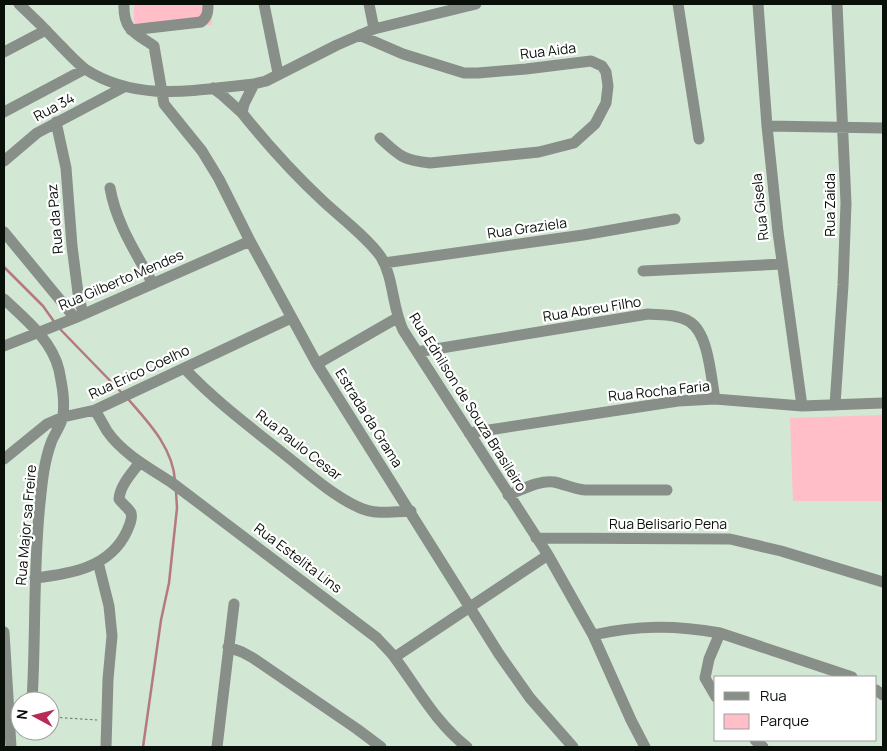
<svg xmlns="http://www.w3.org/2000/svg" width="887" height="751" viewBox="0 0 887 751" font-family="Manrope,sans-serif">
<rect width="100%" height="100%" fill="#d3e7d5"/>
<path fill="#ffbec8" d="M 134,4 L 212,4 L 212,25 L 134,28 Z
M 883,415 L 883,501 L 793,501 L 790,418 Z"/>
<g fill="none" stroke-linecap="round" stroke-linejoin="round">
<path stroke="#b47982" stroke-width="2.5" d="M 4,267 L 43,306 L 55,323
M 58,327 L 122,393
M 128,399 C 149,423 173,448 175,481
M 143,747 L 161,620 L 169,583 L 177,508 L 176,491"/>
<path stroke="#647166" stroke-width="1" stroke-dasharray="2.5 2.5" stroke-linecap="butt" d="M 50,717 L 97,720"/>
<path stroke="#878f88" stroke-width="11" d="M 19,4 C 33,17 47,31 60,45 C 68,53 76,62 85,69 C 137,103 196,90 254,84
M 124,4 C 123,30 135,33 154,46 L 164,104 L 202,151 L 219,179 L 250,241 L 317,364 L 499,654 L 530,698 L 573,747
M 264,4 L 278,73
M 369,4 L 374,29
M 476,4 L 374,29 L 337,45 L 266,81 L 254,84 L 244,104 L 242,113 C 267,144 294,174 323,201 C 340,217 368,238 381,257 C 394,279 392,307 403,330 L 548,555 L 593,635 L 631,720 L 645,747
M 678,4 L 699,139
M 758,4 L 767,126 L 778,232 L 802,406
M 131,30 L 201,22 C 208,17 208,11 208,4
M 359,35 L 403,54 L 464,73 L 478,73 L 526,69 L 591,61 L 602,66 L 606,72 L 608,86 L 606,103 L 595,124 L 574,143 L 539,152 L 430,163 C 402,160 400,156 380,138
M 4,52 L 46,30
M 213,88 L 221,94 L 242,113
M 4,112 L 85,69
M 56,122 L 66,168 L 72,246 L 78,293 L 83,314
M 767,126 L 883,128
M 4,161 L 37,133 L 124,87
M 110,188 C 116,223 136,253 153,284
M 4,232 L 75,318
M 384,263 L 583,235 L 675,219
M 643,271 L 782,264
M 4,299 C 25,319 52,340 59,370 C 62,385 65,400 63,415 C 62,425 54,434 51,443 C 44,462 42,483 40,503 C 33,569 36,635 32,701
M 4,346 L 75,318 L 250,241
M 417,352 L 648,314 C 662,315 678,314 690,322 C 709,334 711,379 715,399
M 317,364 L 397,318
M 184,368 C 216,402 253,429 289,458 C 310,475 334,496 358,507 C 374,515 393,512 411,511
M 835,405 L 843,285 L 846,203 L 837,4
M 95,410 C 99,417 103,424 107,431 C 122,453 149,468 171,482 L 377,638 C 383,645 390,651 395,658 C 418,689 436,723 467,747
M 469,433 L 678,401 L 715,399 L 802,406 L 883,403
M 4,459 L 47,424 L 63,417 L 95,410 L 291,318
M 508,495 C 522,490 538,480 554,482 C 564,484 574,489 585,490 L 667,490
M 536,538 L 730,539 L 781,551 L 883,582
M 98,562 L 109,606 L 112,636 L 108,679 L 106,747
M 35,578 C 70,574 110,568 127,531 C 129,526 133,519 131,513 C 129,508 122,504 119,499 C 120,485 132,473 140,462
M 4,632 L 11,747
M 593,635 C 638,625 675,625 720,633 L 852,677
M 228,647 L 242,652 L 253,658 L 357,729 L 381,747
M 395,657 L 548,555
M 876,690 L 883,695
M 716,697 L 705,678 L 709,659 L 720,633
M 755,740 L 763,747
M 217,747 L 234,604"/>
</g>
<g text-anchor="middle" stroke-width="4.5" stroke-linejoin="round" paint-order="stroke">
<g font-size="14" fill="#09100a" stroke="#fff">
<text transform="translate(548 51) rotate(-7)" y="5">Rua Aida</text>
<text transform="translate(54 107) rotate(-28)" y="5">Rua 34</text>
<text transform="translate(830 205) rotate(-90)" y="5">Rua Zaida</text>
<text transform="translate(760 207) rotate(-96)" y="5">Rua Gisela</text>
<text transform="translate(55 219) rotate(-95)" y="5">Rua da Paz</text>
<text transform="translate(527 228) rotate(-8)" y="5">Rua Graziela</text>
<text transform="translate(121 280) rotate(-23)" y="5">Rua Gilberto Mendes</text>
<text transform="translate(592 309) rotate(-9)" y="5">Rua Abreu Filho</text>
<text transform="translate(139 372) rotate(-25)" y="5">Rua Erico Coelho</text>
<text transform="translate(659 391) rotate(-6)" y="5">Rua Rocha Faria</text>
<text transform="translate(468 402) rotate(58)" y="5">Rua Ednilson de Souza Brasileiro</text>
<text transform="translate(369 418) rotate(58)" y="5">Estrada da Grama</text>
<text transform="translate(299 445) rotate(38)" y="5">Rua Paulo Cesar</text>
<text x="668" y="529">Rua Belisario Pena</text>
<text transform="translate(26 525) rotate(-85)" y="5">Rua Major sa Freire</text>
<text transform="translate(298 558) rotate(37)" y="5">Rua Estelita Lins</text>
</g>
</g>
<rect width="887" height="751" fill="none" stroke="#09100a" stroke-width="10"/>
<rect x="714" y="676" width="162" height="65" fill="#ffffff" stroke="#9d9f9d"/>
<rect x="724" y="692" width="25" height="8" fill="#878f88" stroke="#9d9f9d"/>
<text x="760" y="701" font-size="15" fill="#09100a">Rua</text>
<rect x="724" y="714" width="25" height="15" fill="#ffbec8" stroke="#9d9f9d"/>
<text x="760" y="726" font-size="15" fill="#09100a">Parque</text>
<g transform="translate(35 716) rotate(277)"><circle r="24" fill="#ffffff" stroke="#9d9f9d"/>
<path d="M0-4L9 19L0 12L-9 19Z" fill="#b92a55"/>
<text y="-8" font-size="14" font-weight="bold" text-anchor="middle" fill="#09100a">N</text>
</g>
</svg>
